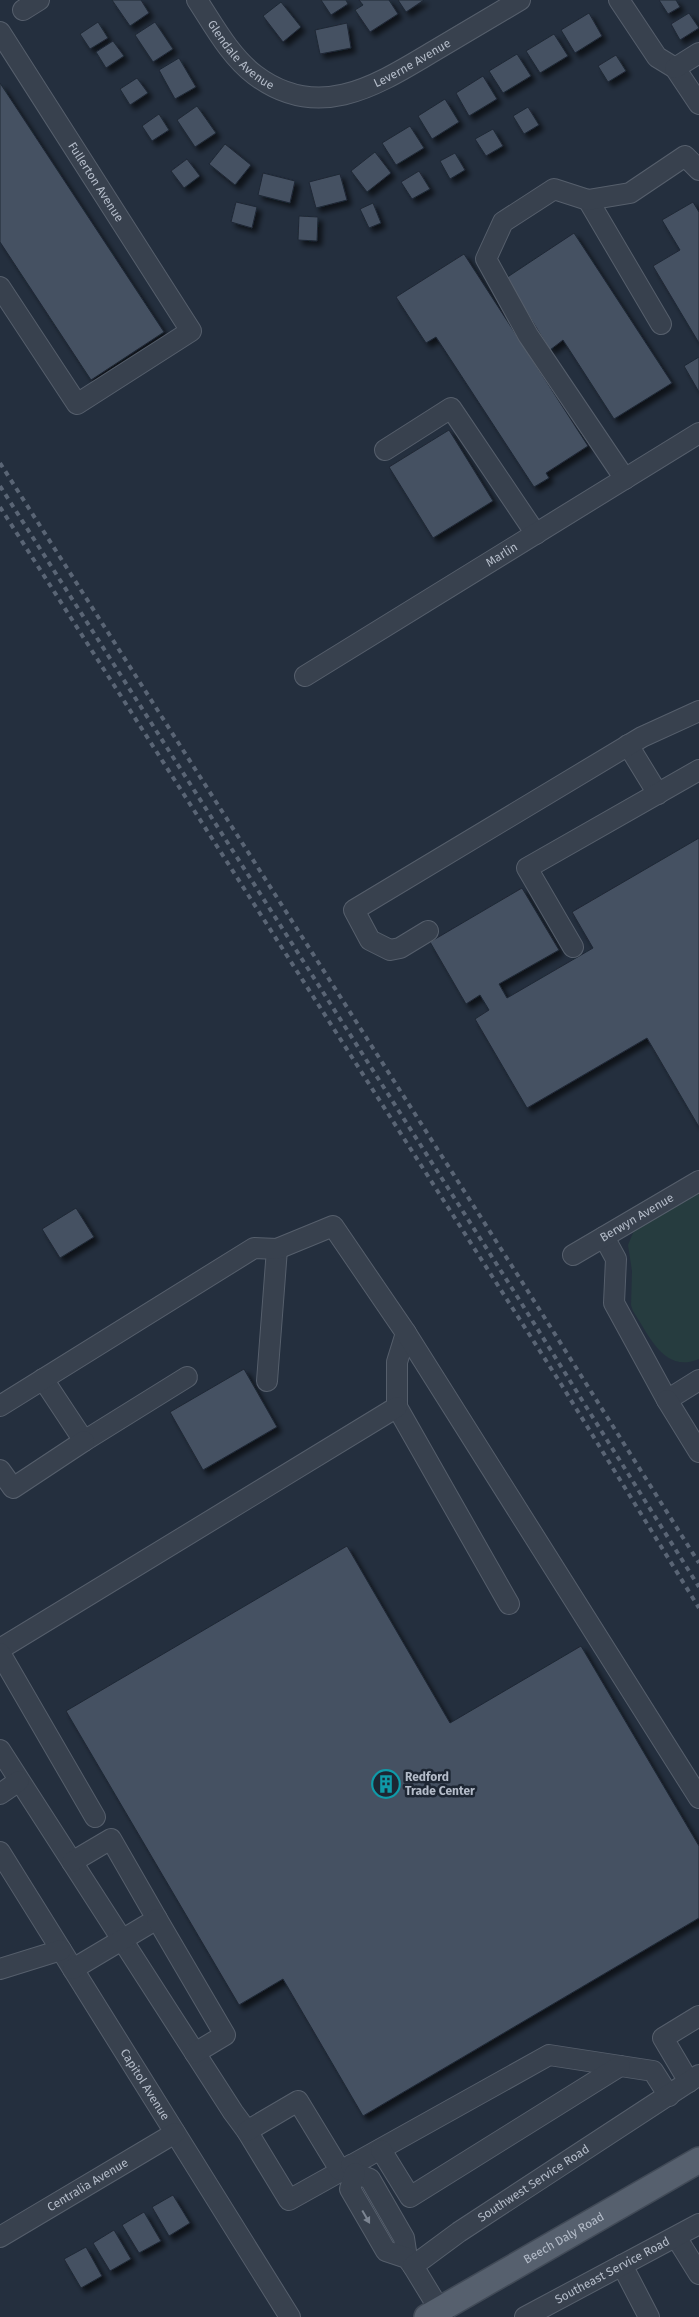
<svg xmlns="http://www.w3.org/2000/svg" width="699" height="2317" viewBox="0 0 699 2317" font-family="'Fira Sans',sans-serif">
<defs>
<filter id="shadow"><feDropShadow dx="4.5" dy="4.5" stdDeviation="2.5" flood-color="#0009"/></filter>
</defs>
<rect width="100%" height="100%" fill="#242f3e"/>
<path fill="#263c3f" d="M 699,1188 L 699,1359 C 664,1374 649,1335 633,1311 L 631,1305 L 632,1271 L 628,1245 L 635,1228 Z"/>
<path fill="#455162" stroke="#1f2835" filter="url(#shadow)" d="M 112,0 L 141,0 L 149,13 L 130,26 Z
M 321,0 L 346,0 L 348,4 L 331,15 Z
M 359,0 L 389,0 L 398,14 L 370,32 L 355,10 L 363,5 Z
M 398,0 L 424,0 L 406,12 Z
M 659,0 L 676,0 L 680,7 L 668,14 Z
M 281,2 L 301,27 L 283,42 L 263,16 Z
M 589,13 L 602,36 L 575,53 L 561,30 Z
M 689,13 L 699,28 L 680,40 L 671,24 Z
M 98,22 L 108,38 L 90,49 L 80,34 Z
M 155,22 L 173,49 L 153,62 L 135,35 Z
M 347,23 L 351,48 L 320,54 L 315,30 Z
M 554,34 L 568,56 L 540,73 L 526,51 Z
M 113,41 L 124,56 L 106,68 L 96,52 Z
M 517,54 L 531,76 L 503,93 L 489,71 Z
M 616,55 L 626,71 L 608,82 L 598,66 Z
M 179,58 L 196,87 L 175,99 L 159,70 Z
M 483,76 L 497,99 L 469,116 L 456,93 Z
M 137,78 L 148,93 L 130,105 L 120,89 Z
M 0,83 L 164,332 L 91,380 L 0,242 Z
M 445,99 L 459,122 L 432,139 L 418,116 Z
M 197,106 L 216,133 L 195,147 L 177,120 Z
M 528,107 L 539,125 L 524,134 L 513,116 Z
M 159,114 L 169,130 L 152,141 L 142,126 Z
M 410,126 L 424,148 L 396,165 L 382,143 Z
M 493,129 L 503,146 L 486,156 L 475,139 Z
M 225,144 L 251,165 L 235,185 L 209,164 Z
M 375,152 L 391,173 L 367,192 L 351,171 Z
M 455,153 L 465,170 L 450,179 L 440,161 Z
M 187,159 L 200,176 L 184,188 L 171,171 Z
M 419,171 L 430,189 L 412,199 L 401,182 Z
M 263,173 L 295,181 L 290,203 L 258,195 Z
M 340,174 L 347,200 L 316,208 L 309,182 Z
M 236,202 L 257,207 L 252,228 L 231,222 Z
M 693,202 L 699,212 L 699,343 L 653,266 L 680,250 L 662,220 Z
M 373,203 L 381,223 L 369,228 L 360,209 Z
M 299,216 L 318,217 L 317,241 L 298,240 Z
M 574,233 L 672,383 L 614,419 L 563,340 L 550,350 L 506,278 Z
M 464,254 L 588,446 L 546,473 L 549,478 L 534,487 L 436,337 L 426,343 L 396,297 Z
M 699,357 L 699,392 L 684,366 Z
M 449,430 L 493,501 L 433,538 L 389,467 Z
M 699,838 L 699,1127 L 647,1038 L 527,1108 L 475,1019 L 489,1010 L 480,995 L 466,1004 L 430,942 L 522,888 L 559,950 L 499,984 L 507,998 L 593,948 L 572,912 Z
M 76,1208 L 94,1237 L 60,1258 L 42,1229 Z
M 244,1369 L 277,1427 L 203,1470 L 170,1412 Z
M 347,1546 L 450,1723 L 581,1646 L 699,1846 L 699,1918 L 363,2116 L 283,1979 L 239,2005 L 66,1711 Z
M 173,2195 L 190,2223 L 169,2236 L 152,2207 Z
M 144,2212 L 161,2241 L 139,2253 L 122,2225 Z
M 114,2230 L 131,2259 L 110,2271 L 93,2243 Z
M 86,2247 L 102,2276 L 81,2288 L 64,2259 Z"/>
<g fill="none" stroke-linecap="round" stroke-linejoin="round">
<defs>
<g id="minor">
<path id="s1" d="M 197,0 C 214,26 230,56 255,75 C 319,123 377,85 434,51 C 463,34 491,17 520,0"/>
<path d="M 619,0 L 657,57 L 675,68 L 699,104"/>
<path d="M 23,10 L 39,0"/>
<path id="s2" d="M 0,32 L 191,331 L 77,404 L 0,287"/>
<path d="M 675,68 L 699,53"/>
<path d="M 588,200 L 661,324"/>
<path d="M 385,450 L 451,408 L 536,534"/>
<path d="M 625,479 L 528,335 L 486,259 L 503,222 L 554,189 L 588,200 L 630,193 L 685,156 L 699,170"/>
<path id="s3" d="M 305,676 L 699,433"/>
<path d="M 628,745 L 658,794"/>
<path d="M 428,931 L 400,948 L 390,950 L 370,940 L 354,910 L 642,737 L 699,711"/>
<path d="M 573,947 L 527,868 L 699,770"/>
<path d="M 604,1237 L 616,1259 L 614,1303 L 667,1400 L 699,1380"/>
<path id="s4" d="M 573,1255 L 699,1181"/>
<path d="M 406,1333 L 397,1362 L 397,1407 L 509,1604"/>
<path d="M 43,1379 L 84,1441 L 187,1377"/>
<path d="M 267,1381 L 277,1249"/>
<path d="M 667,1400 L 699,1452"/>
<path d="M 0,1406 L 254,1248 L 277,1249 L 333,1226 L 406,1333 L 699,1798"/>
<path d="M 0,1470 L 13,1488 L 84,1441"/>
<path d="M 0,1649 L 397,1407"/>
<path d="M 0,1653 L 95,1817"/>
<path d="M 0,1750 L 233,2112 L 247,2131 L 289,2200 L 549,2055 L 653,2071 L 669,2096"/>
<path d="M 0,1794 L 19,1781"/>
<path id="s5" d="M 0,1852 L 290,2317"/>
<path d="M 72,1862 L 111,1839 L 157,1919 L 73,1969"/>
<path d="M 157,1919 L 225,2035 L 195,2053"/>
<path d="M 0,1969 L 61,1950"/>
<path d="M 689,2082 L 663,2038 L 699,2016"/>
<path d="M 247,2131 L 298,2101 L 340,2170"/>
<path d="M 381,2150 L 410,2197 L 620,2066"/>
<path d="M 351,2165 L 355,2173 L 370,2179 L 404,2238 L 407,2258"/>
<path d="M 355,2173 L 350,2189 L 386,2251 L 407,2258 L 413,2266"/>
<path id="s6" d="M 0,2237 L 175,2133"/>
<path d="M 676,2237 L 699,2274"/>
<path d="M 622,2265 L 649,2317"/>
<path id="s7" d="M 444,2317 L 413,2266 L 459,2232 L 699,2075"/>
<path id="s8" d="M 525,2317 L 699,2224"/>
</g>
<g id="major">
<path id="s9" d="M 427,2317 L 699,2160"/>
</g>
</defs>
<use href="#minor" stroke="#565f6c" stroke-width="22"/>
<use href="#major" stroke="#414a57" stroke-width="28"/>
<use href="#minor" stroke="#38414e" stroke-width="20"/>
<use href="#major" stroke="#56606e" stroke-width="25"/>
<path stroke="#5a6575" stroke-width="4" stroke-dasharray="5 5" stroke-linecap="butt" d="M 0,463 L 524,1285 L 699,1563
M 0,486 L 515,1293 L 699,1587
M 0,507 L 561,1384 L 699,1608"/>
</g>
<defs><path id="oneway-solid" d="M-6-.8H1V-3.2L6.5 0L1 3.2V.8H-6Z" transform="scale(1.25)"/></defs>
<use fill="#7c8592" href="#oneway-solid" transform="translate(366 2217) rotate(60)"/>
<defs>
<symbol id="building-ring" viewBox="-11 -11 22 22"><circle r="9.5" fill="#1d2633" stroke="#0f9aa8" stroke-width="1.5"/><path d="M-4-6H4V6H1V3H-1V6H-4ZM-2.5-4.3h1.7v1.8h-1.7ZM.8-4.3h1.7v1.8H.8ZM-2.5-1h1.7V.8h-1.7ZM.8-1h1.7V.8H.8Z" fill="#0f9aa8"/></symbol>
</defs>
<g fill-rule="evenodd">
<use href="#building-ring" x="370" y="1768" width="32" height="32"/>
</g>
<g text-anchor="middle" stroke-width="5" stroke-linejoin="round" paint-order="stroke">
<g font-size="12" fill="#b4bcc9" stroke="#1d2633">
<text dy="4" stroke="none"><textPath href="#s1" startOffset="71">Glendale Avenue</textPath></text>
<text dy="4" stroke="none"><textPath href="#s1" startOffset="265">Leverne Avenue</textPath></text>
<text dy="4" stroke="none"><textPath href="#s2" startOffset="178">Fullerton Avenue</textPath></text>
<text dy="4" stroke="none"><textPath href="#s3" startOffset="231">Marlin</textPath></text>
<text dy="4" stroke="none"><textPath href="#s4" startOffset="74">Berwyn Avenue</textPath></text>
<text dy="4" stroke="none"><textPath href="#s5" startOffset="274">Capitol Avenue</textPath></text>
<text dy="4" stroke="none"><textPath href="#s7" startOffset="206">Southwest Service Road</textPath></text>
<text dy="4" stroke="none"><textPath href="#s6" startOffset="102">Centralia Avenue</textPath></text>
<text dy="4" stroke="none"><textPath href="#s9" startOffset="158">Beech Daly Road</textPath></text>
<text dy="4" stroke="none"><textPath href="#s8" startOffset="99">Southeast Service Road</textPath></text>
</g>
<g font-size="12" font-weight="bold" fill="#b4bcc9" stroke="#1d2633" text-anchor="start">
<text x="405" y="1781">Redford<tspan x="405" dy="14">Trade Center</tspan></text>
</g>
</g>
</svg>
